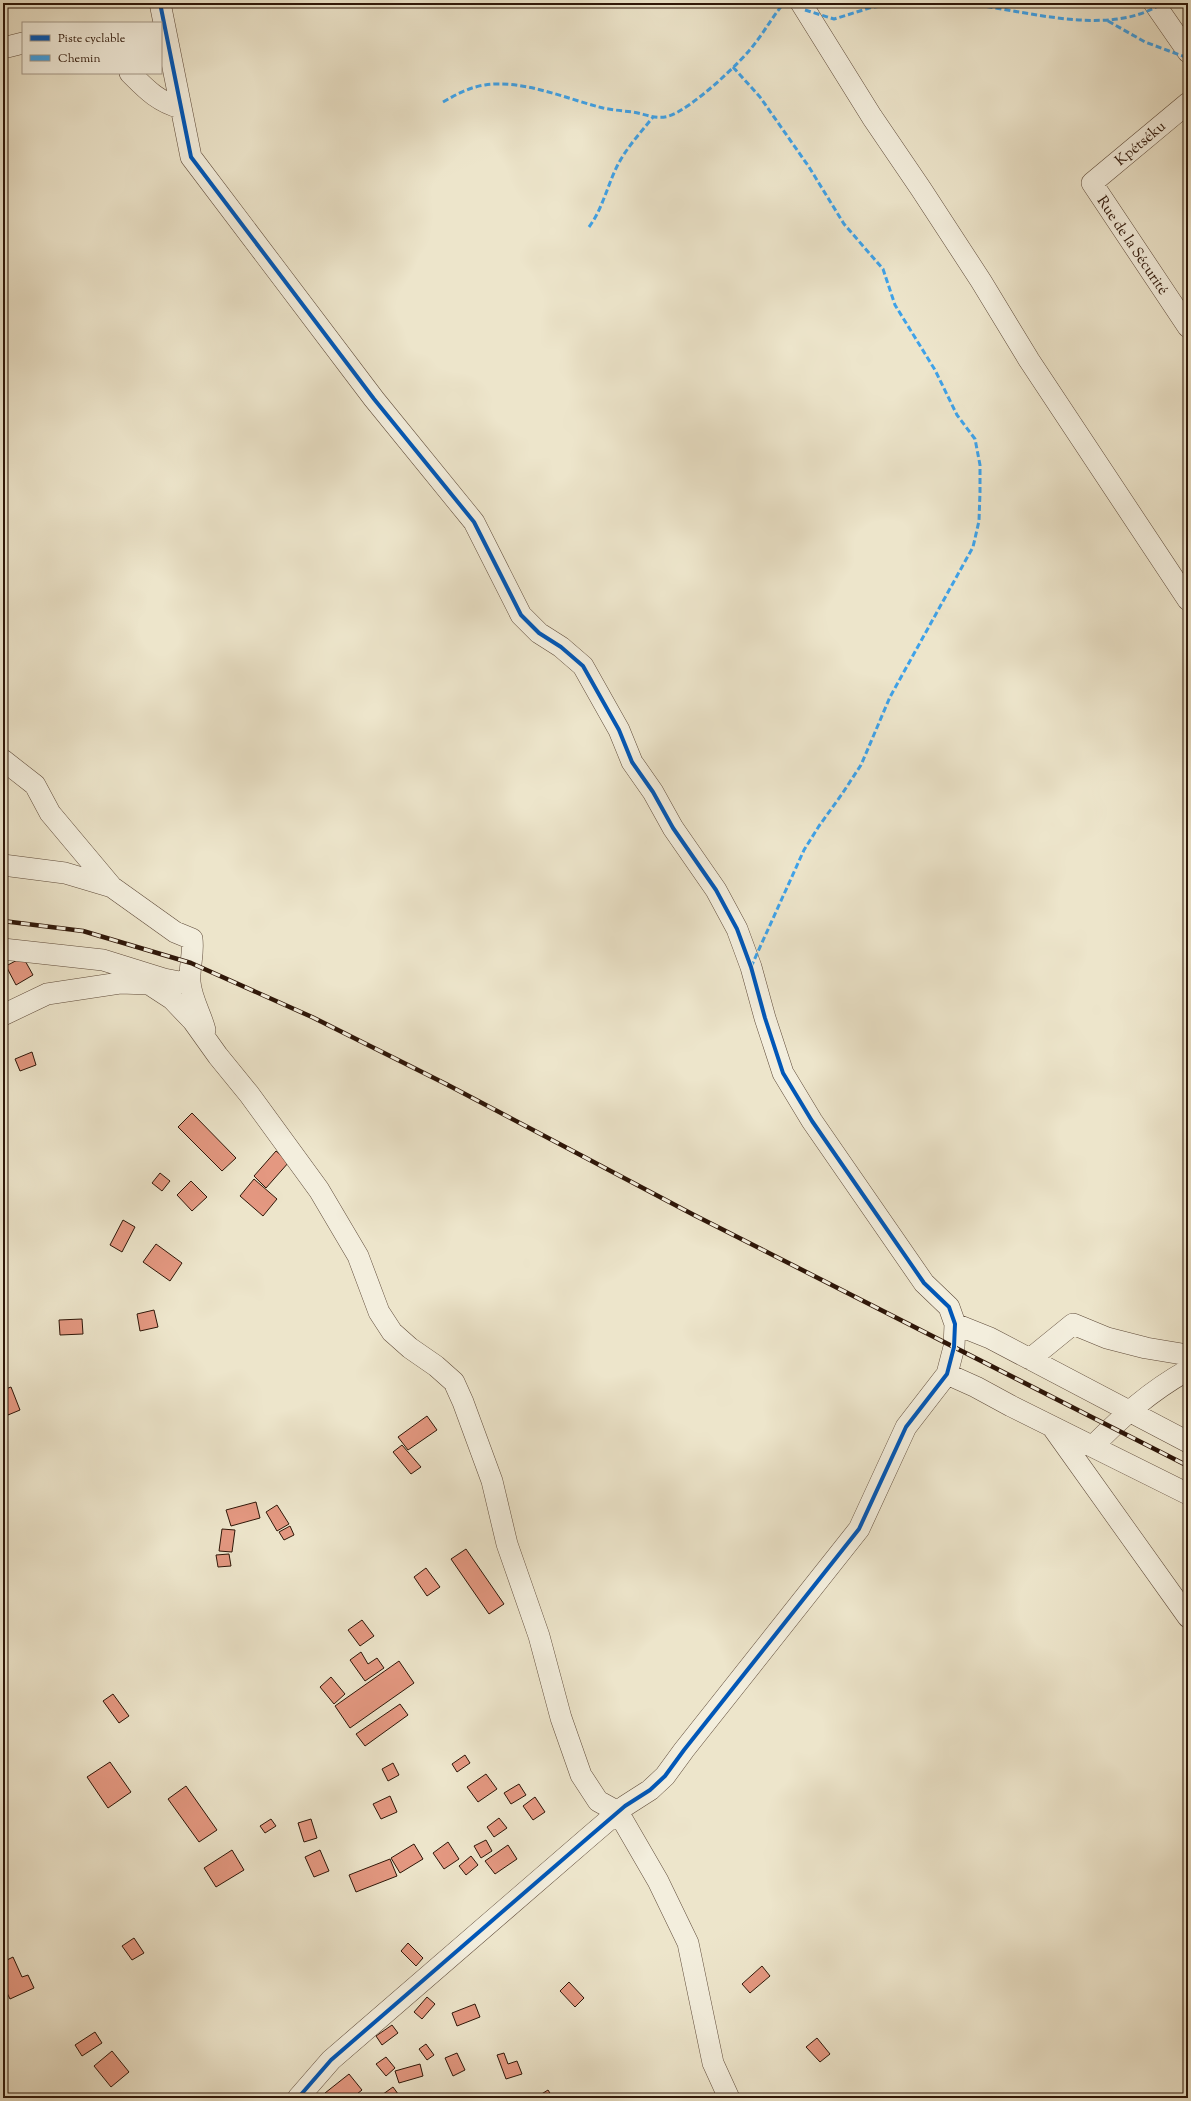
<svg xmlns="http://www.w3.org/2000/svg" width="1191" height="2101" viewBox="0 0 1191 2101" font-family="'Sorts Mill Goudy',serif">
<rect width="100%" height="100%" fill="#ede5cb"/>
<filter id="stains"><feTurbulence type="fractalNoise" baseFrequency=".005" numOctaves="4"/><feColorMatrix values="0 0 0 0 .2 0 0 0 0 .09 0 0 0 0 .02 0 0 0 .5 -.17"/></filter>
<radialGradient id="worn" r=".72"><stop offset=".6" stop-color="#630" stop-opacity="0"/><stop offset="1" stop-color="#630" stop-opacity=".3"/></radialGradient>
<path fill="#e49881" stroke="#2e1608" d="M 23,957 L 33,975 L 16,985 L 6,966 Z
M 32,1052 L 36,1065 L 20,1071 L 15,1059 Z
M 192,1113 L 236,1158 L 222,1171 L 178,1127 Z
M 276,1151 L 289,1162 L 266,1188 L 254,1176 Z
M 160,1173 L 170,1181 L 162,1191 L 152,1183 Z
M 254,1179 L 277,1199 L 263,1216 L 240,1196 Z
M 191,1181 L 207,1197 L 192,1211 L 177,1195 Z
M 123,1220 L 135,1227 L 122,1252 L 110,1245 Z
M 156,1244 L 182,1263 L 170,1281 L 143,1262 Z
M 154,1310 L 158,1327 L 140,1331 L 137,1314 Z
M 82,1319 L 83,1334 L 60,1335 L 59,1320 Z
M 11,1387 L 20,1410 L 8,1415 L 3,1402 L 3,1390 Z
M 427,1416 L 437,1430 L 408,1450 L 398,1437 Z
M 402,1445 L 421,1467 L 411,1474 L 393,1452 Z
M 256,1502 L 260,1518 L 231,1526 L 226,1510 Z
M 277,1505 L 289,1524 L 277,1531 L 266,1512 Z
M 290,1526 L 294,1535 L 284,1540 L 279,1532 Z
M 222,1529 L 235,1530 L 232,1552 L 219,1551 Z
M 466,1549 L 504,1604 L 489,1614 L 451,1559 Z
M 229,1554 L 231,1566 L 218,1567 L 216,1555 Z
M 426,1568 L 440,1587 L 427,1596 L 414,1577 Z
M 362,1620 L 374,1636 L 360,1646 L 348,1630 Z
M 361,1652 L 368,1664 L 377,1658 L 384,1668 L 365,1681 L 350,1660 Z
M 399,1661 L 414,1683 L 350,1728 L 335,1706 Z
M 331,1677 L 345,1694 L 334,1704 L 320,1687 Z
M 113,1694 L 129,1716 L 119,1723 L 103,1701 Z
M 400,1704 L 408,1715 L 365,1746 L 356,1734 Z
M 465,1755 L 470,1763 L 457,1772 L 452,1764 Z
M 110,1762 L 131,1792 L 108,1808 L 87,1777 Z
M 393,1763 L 399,1775 L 388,1781 L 382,1769 Z
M 486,1774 L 497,1789 L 478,1802 L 467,1787 Z
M 519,1784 L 526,1795 L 511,1804 L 504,1793 Z
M 186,1786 L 217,1830 L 199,1842 L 168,1799 Z
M 390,1796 L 397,1812 L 381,1819 L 373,1804 Z
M 535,1797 L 545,1812 L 533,1820 L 523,1806 Z
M 499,1818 L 507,1828 L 494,1837 L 487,1827 Z
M 271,1819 L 276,1826 L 265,1833 L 260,1826 Z
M 311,1819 L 317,1838 L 304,1842 L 298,1823 Z
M 486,1840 L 492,1851 L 481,1858 L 474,1846 Z
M 448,1842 L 459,1859 L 444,1869 L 433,1853 Z
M 414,1844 L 423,1859 L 400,1873 L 391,1858 Z
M 508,1845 L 517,1859 L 495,1874 L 485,1861 Z
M 232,1850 L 244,1870 L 216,1887 L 204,1868 Z
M 320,1850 L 329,1871 L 314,1877 L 305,1857 Z
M 471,1856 L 478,1865 L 466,1875 L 459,1866 Z
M 390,1859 L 397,1876 L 356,1892 L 349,1875 Z
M 134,1938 L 144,1953 L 132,1960 L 122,1946 Z
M 408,1943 L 423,1958 L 416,1966 L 401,1951 Z
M 13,1957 L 22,1977 L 28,1975 L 34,1988 L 10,1999 L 3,1985 L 3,1962 Z
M 762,1966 L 770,1976 L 750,1993 L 742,1984 Z
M 569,1982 L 584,1998 L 575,2007 L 560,1991 Z
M 427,1997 L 435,2004 L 422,2019 L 414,2012 Z
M 475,2004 L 480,2017 L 457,2026 L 452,2013 Z
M 392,2025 L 398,2033 L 382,2045 L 376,2036 Z
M 95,2032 L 102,2043 L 82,2056 L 75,2045 Z
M 817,2038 L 830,2054 L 820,2062 L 806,2047 Z
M 426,2044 L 434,2055 L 427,2060 L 419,2049 Z
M 112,2051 L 129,2072 L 111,2087 L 94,2066 Z
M 457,2053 L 465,2070 L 453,2076 L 445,2058 Z
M 504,2053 L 508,2064 L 517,2061 L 522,2074 L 506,2079 L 497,2055 Z
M 386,2057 L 395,2068 L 386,2076 L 376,2064 Z
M 420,2064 L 423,2076 L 399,2083 L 395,2071 Z
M 349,2074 L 362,2090 L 352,2098 L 329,2098 L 325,2093 Z
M 393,2087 L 401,2098 L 380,2098 L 379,2097 Z
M 548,2090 L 553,2098 L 535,2098 Z"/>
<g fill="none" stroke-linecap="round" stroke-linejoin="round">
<defs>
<path id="minor" d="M 160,3 L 191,157 L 374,399 L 474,522 L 521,615 L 539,633 L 561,647 L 583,666 L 619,730 L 632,762 L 653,792 L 673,828 L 716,890 L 737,929 L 751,967 L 765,1018 L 783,1073 L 812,1121 L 924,1283 L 949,1307 L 955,1324 L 954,1347 L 947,1374 L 906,1427 L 859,1529 L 684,1750 L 665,1776 L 650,1790 L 625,1806 L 590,1836 L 331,2060 L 298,2098
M 801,3 L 872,117 L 921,189 L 981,281 L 1029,360 L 1188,600
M 1154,3 L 1188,52
M 3,48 L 23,43
M 130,73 C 146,89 158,102 181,108
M 1188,103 L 1092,183 L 1188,327
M 3,760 L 35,785 L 50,813 L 112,887 L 175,932 L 192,939 C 194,954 189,967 190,982 C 191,998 201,1014 205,1030
M 3,865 L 65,873 L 112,887
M 3,949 L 103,960 L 164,979 L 190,984
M 3,1015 L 47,994 L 120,983 L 149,984 L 172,999 L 193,1021 L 218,1056 L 249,1094 L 319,1190 L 358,1256 L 379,1312 L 392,1332 L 410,1348 L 436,1366 L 454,1382 L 463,1402 L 492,1481 L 507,1544 L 539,1636 L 561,1718 L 581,1775 L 598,1801 L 618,1812 L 658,1881 L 688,1943 L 713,2063 L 729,2098
M 955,1324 L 990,1338 L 1188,1442
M 1030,1359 L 1073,1324 L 1107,1338 L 1146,1348 L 1188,1355
M 947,1374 L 976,1387 L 1011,1406 L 1188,1494
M 1053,1428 L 1188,1617
M 1093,1446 C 1124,1415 1149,1392 1188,1370"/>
</defs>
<use href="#minor" stroke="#5e4a39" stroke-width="22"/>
<use href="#minor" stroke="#f3eedd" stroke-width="21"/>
<defs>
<path id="rail" d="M 3,921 L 83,931 L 191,963 L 312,1017 L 446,1084 L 694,1215 L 1188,1466"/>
</defs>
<use href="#rail" stroke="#2e1608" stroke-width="4.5"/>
<use href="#rail" stroke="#f3eedd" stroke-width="3" stroke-dasharray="9" stroke-linecap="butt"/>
<path stroke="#3ea2e9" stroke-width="3" stroke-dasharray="6 3" stroke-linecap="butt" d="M 960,3 C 1017,8 1102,37 1156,7
M 805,10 L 834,19 L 873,7 L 905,3
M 1108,21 L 1145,42 L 1188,58
M 733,67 L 760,97 L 809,167 L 844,224 L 883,269 L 895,305 L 935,370 L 957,415 L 975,439 L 980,465 L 980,492 L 979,521 L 973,547 L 890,697 L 861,765 L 842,794 L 819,826 L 804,850 L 751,967
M 443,102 C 457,94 470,87 485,85 C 522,79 567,99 603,108 C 613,110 623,111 633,112 C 645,114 656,120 669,116 C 691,109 742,62 756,42 C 766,29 773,16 784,3
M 589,227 C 604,207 608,181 621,159 C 630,144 642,131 653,117"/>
<defs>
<path id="cycleway" d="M 160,3 L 191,157 L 374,399 L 474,522 L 521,615 L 539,633 L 561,647 L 583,666 L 619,730 L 632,762 L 653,792 L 673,828 L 716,890 L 737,929 L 751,967 L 765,1018 L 783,1073 L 812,1121 L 924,1283 L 949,1307 L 955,1324 L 954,1347 L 947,1374 L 906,1427 L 859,1529 L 684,1750 L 665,1776 L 650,1790 L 625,1806 L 590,1836 L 331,2060 L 298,2098"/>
</defs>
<use href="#cycleway" stroke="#f3eedd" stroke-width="6"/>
<use href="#cycleway" stroke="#0057b8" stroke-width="4"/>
</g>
<g text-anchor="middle" stroke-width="3.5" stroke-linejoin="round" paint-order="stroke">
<g font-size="15" fill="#2e1608" stroke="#f3eedd">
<text transform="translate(1140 143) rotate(-40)" y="5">Kpétséku</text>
<text transform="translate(1133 245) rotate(56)" y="5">Rue de la Sécurité</text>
</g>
</g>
<rect width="1191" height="2101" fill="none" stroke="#ede5cb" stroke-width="16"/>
<rect x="4" y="4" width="1183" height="2093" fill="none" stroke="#2e1608" stroke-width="2"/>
<rect x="8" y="8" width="1175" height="2085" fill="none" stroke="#2e1608"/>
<rect x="22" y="22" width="140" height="52" fill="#f3eedd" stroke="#a49888"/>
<rect x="30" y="35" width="20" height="6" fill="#0057b8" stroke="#a49888"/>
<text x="58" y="42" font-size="12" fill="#2e1608">Piste cyclable</text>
<rect x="30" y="55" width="20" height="6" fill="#3ea2e9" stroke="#a49888"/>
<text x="58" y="62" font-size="12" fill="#2e1608">Chemin</text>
<rect width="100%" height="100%" filter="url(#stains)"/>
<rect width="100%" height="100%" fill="url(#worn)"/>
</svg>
